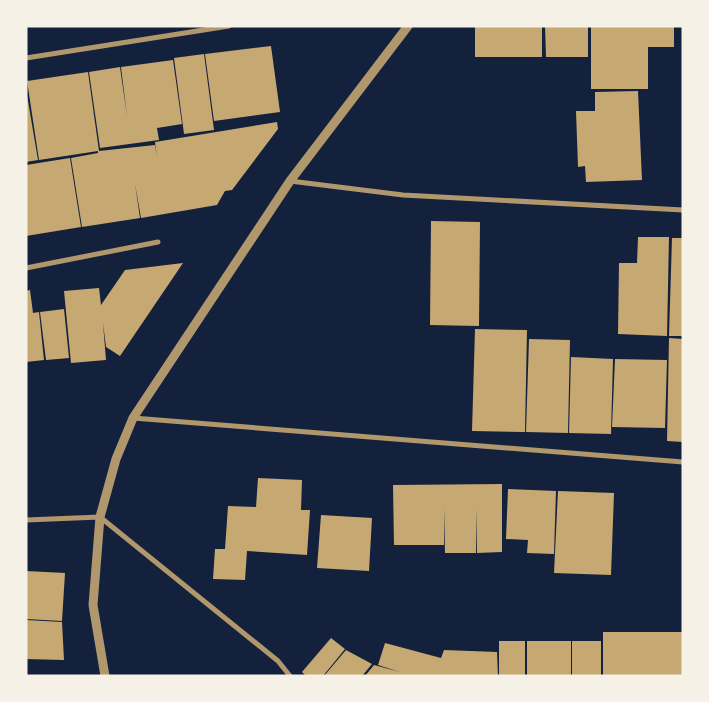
<svg xmlns="http://www.w3.org/2000/svg" width="709" height="702" viewBox="0 0 709 702" font-family="'Varela Round',sans-serif">
<rect width="100%" height="100%" fill="#14213d"/>
<path fill="#c6a872" d="M 475,26 L 542,26 L 542,57 L 475,57 Z
M 545,26 L 588,26 L 588,57 L 546,57 Z
M 591,26 L 674,26 L 674,47 L 648,47 L 648,89 L 591,89 Z
M 271,46 L 280,112 L 214,121 L 205,54 Z
M 204,54 L 214,130 L 184,134 L 174,58 Z
M 173,60 L 182,124 L 157,128 L 159,140 L 100,148 L 89,72 L 120,67 L 127,116 L 121,67 Z
M 88,72 L 99,151 L 155,145 L 157,157 L 155,142 L 277,122 L 278,129 L 232,190 L 225,191 L 217,205 L 141,218 L 135,184 L 140,218 L 82,227 L 71,158 L 98,153 L 98,151 L 39,160 L 27,81 Z
M 26,89 L 38,160 L 26,162 Z
M 638,91 L 642,180 L 586,182 L 585,166 L 578,167 L 576,111 L 595,111 L 595,92 Z
M 70,158 L 81,227 L 26,236 L 26,165 Z
M 431,221 L 480,222 L 479,326 L 430,325 Z
M 638,237 L 669,237 L 667,336 L 618,334 L 619,263 L 637,263 Z
M 672,238 L 683,238 L 683,336 L 669,336 Z
M 183,263 L 120,356 L 106,347 L 103,323 L 106,360 L 71,363 L 64,291 L 99,288 L 101,305 L 125,270 Z
M 30,290 L 33,313 L 39,312 L 44,360 L 26,362 L 26,291 Z
M 64,309 L 69,358 L 46,360 L 40,312 Z
M 475,329 L 527,330 L 525,432 L 472,431 Z
M 669,338 L 683,339 L 683,442 L 667,441 Z
M 529,339 L 570,340 L 568,433 L 526,432 Z
M 571,357 L 613,359 L 611,434 L 569,433 Z
M 615,359 L 667,360 L 665,428 L 612,427 Z
M 258,478 L 302,480 L 301,510 L 310,510 L 307,555 L 247,551 L 245,580 L 213,579 L 215,549 L 225,549 L 228,506 L 256,507 Z
M 502,484 L 502,552 L 477,553 L 477,509 L 476,553 L 445,553 L 444,508 L 444,545 L 394,545 L 393,485 Z
M 508,489 L 556,491 L 554,554 L 527,553 L 528,540 L 506,539 Z
M 558,491 L 614,493 L 611,575 L 554,573 Z
M 321,515 L 372,518 L 369,571 L 317,568 Z
M 26,571 L 65,573 L 62,621 L 26,619 Z
M 26,620 L 62,622 L 64,660 L 26,659 Z
M 603,632 L 683,632 L 683,676 L 603,676 Z
M 331,638 L 345,649 L 323,676 L 306,676 L 302,672 Z
M 499,641 L 525,641 L 525,676 L 499,676 Z
M 527,641 L 571,641 L 571,676 L 527,676 Z
M 572,641 L 601,641 L 601,676 L 572,676 Z
M 385,643 L 441,658 L 444,650 L 497,652 L 498,676 L 365,676 L 374,665 L 400,672 L 378,665 Z
M 346,650 L 372,664 L 362,676 L 324,676 Z"/>
<g fill="none" stroke-linecap="round" stroke-linejoin="round">
<path stroke="#b1986c" stroke-width="5" d="M 26,58 L 229,26
M 290,181 L 403,195 L 683,210
M 26,268 L 158,242
M 133,418 L 683,462
M 26,520 L 100,517 L 278,661 L 290,676"/>
<path stroke="#b1986c" stroke-width="9" d="M 105,676 L 93,605 L 100,517 L 116,459 L 133,418 L 290,181 L 408,26"/>
</g>
<rect width="709" height="702" fill="none" stroke="#f6f1e7" stroke-width="55"/>
</svg>
